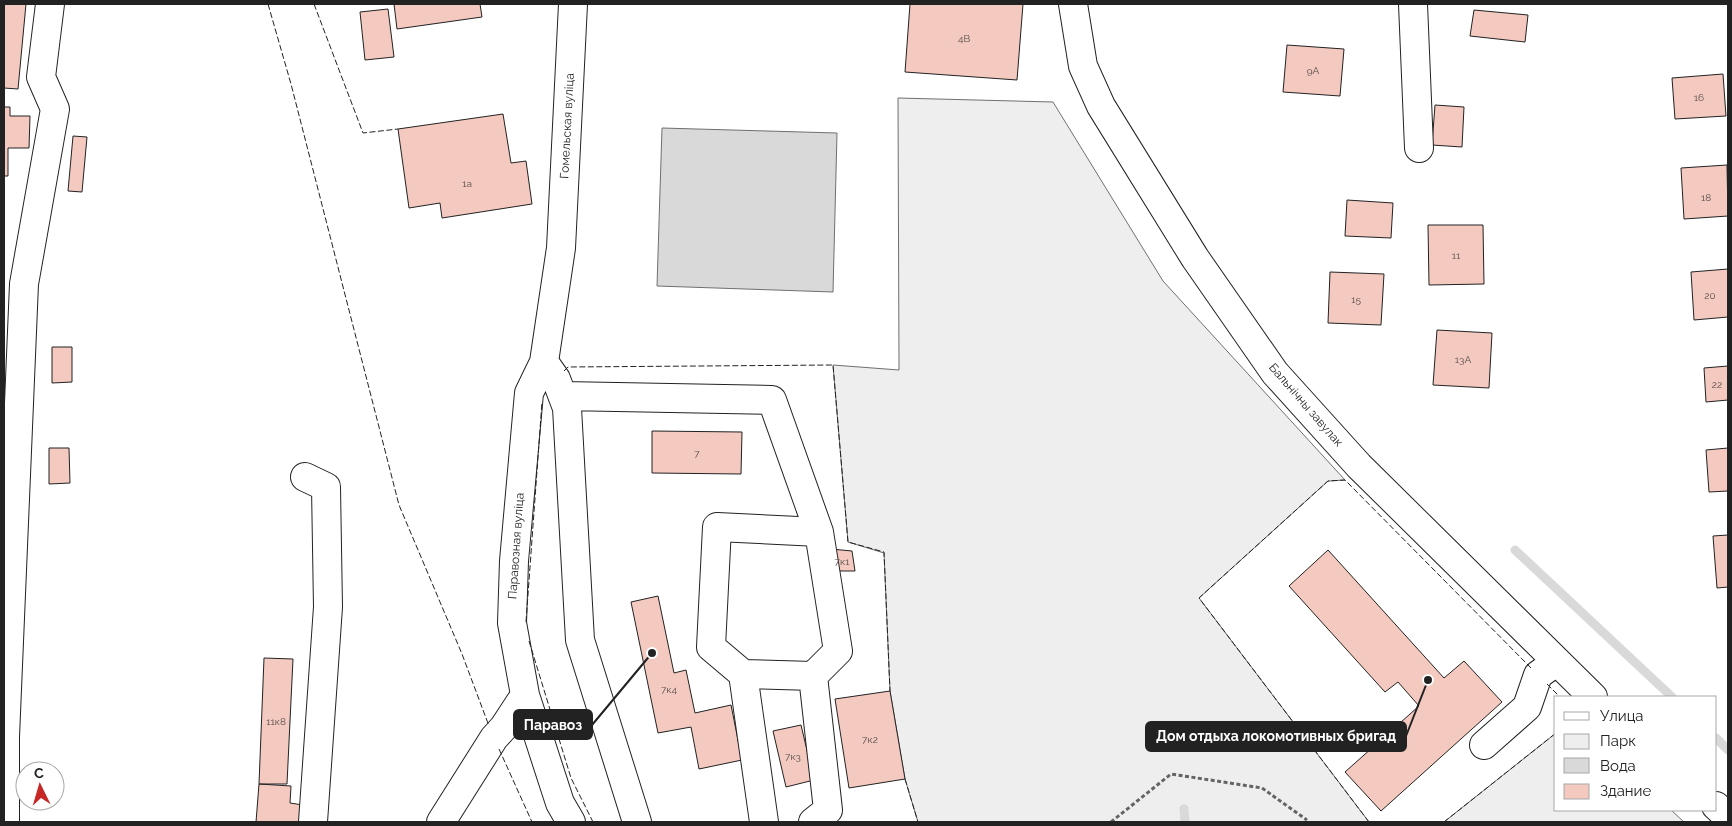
<svg xmlns="http://www.w3.org/2000/svg" width="1732" height="826" viewBox="0 0 1732 826" font-family="Raleway,sans-serif">
<rect width="100%" height="100%" fill="#fff"/>
<path fill="#eee" stroke="#6f6f6f" d="M 898,98 L 1053,102 L 1163,281 L 1345,480 L 1328,481 L 1199,598 L 1369,822 L 918,822 L 905,779 L 890,691 L 884,553 L 848,542 L 833,365 L 899,370 Z
M 1556,733 L 1556,810 L 1671,810 L 1684,822 L 1444,822 Z"/>
<path fill="#d9d9d9" stroke="#6f6f6f" d="M 662,128 L 837,133 L 833,292 L 657,286 Z"/>
<g fill="none" stroke-linecap="round" stroke-linejoin="round">
<path stroke="#d9d9d9" stroke-width="9" d="M 1515,550 L 1672,697
M 1716,738 L 1728,750
M 1184,809 L 1185,822"/>
</g>
<path fill="#f3c9c0" stroke="#222" d="M 4,4 L 26,4 L 18,89 L 4,88 Z
M 394,4 L 480,4 L 482,17 L 397,29 Z
M 910,4 L 1023,4 L 1017,80 L 905,72 Z
M 388,9 L 394,57 L 365,60 L 360,12 Z
M 1474,10 L 1528,15 L 1525,42 L 1470,36 Z
M 1287,45 L 1344,49 L 1340,96 L 1283,92 Z
M 1723,74 L 1726,116 L 1675,119 L 1672,78 Z
M 1435,105 L 1464,107 L 1462,147 L 1432,145 Z
M 4,107 L 10,107 L 10,116 L 30,116 L 29,148 L 8,148 L 8,176 L 4,176 Z
M 503,114 L 511,163 L 526,161 L 532,204 L 442,218 L 440,203 L 409,208 L 398,129 Z
M 73,136 L 87,137 L 82,192 L 68,191 Z
M 1727,165 L 1728,216 L 1684,219 L 1681,168 Z
M 1347,200 L 1393,203 L 1391,238 L 1345,236 Z
M 1428,225 L 1483,225 L 1484,284 L 1429,285 Z
M 1728,269 L 1728,317 L 1694,320 L 1691,272 Z
M 1330,272 L 1384,274 L 1381,325 L 1328,323 Z
M 1437,330 L 1492,333 L 1489,388 L 1433,385 Z
M 52,347 L 72,347 L 72,382 L 52,383 Z
M 1728,366 L 1728,400 L 1706,402 L 1704,368 Z
M 652,431 L 742,432 L 741,474 L 652,473 Z
M 49,448 L 69,448 L 70,483 L 49,484 Z
M 1728,448 L 1728,491 L 1709,492 L 1706,450 Z
M 1728,535 L 1728,587 L 1717,588 L 1713,536 Z
M 831,549 L 852,551 L 855,571 L 832,571 Z
M 1328,550 L 1444,678 L 1464,661 L 1502,702 L 1381,811 L 1345,772 L 1419,706 L 1398,682 L 1385,692 L 1289,586 Z
M 658,596 L 674,673 L 686,670 L 695,713 L 731,705 L 742,760 L 699,769 L 691,727 L 658,733 L 631,602 Z
M 264,658 L 293,659 L 287,784 L 259,784 Z
M 890,691 L 905,779 L 849,788 L 835,699 Z
M 801,725 L 814,780 L 786,787 L 773,731 Z
M 259,784 L 291,786 L 290,803 L 303,805 L 301,822 L 256,822 Z"/>
<g fill="none" stroke-linecap="round" stroke-linejoin="round">
<defs>
<path id="minor" d="M 1073,4 L 1083,66 L 1101,106 L 1195,258 L 1275,373 L 1359,466 L 1593,697
M 1413,4 L 1419,148
M 544,362 L 556,379 L 567,408 L 580,640 L 637,822
M 563,396 L 772,400 L 819,532
M 305,477 L 326,487 L 328,607 L 313,822
M 743,674 L 711,647 L 717,527 L 819,532 L 838,651 L 813,676
M 525,695 L 560,803 L 571,822
M 1484,745 L 1527,707 L 1538,675 L 1556,662
M 1716,806 L 1728,817
M 5,822 L 5,737 L 24,284 L 55,109 L 41,77 L 50,4
M 441,822 L 494,738 L 504,727 L 525,695 L 512,623 L 514,561 L 529,393 L 544,362 L 561,248 L 573,4
M 764,822 L 743,674 L 813,676 L 828,810 L 813,822"/>
</defs>
<use href="#minor" stroke="#222" stroke-width="30"/>
<path stroke="#646464" stroke-width="3" stroke-dasharray="4 2.5" stroke-linecap="butt" d="M 1111,822 L 1171,774 L 1262,788 L 1307,820"/>
<use href="#minor" stroke="#fff" stroke-width="28"/>
<path stroke="#222" stroke-width="1" stroke-dasharray="6 2.5" stroke-linecap="butt" d="M 268,4 L 291,84 L 399,505 L 462,654 L 489,726
M 314,4 L 363,133 L 398,129
M 564,371 L 568,367 L 833,365 L 848,542 L 884,552 L 890,691
M 526,622 L 542,402
M 529,641 L 571,778 L 593,822
M 1547,684 L 1560,697
M 499,749 L 532,822
M 905,779 L 918,822
M 1369,822 L 1199,598 L 1328,481 L 1345,480 L 1531,668
M 1444,822 L 1556,733"/>
</g>
<g text-anchor="middle" stroke-width="4" stroke-linejoin="round" paint-order="stroke">
<g font-size="10" fill="#564c4a">
<text x="964" y="42">4В</text>
<text x="1313" y="74">9А</text>
<text x="1699" y="101">16</text>
<text x="467" y="187">1а</text>
<text x="1706" y="201">18</text>
<text x="1456" y="259">11</text>
<text x="1710" y="299">20</text>
<text x="1356" y="303">15</text>
<text x="1463" y="363">13А</text>
<text x="1717" y="388">22</text>
<text x="697" y="457">7</text>
<text x="842" y="565">7к1</text>
<text x="669" y="693">7к4</text>
<text x="276" y="725">11к8</text>
<text x="870" y="743">7к2</text>
<text x="793" y="760">7к3</text>
</g>
<g font-size="12" fill="#222" stroke="#fff">
<text transform="translate(567 126) rotate(-87)" y="4">Гомельская вуліца</text>
<text transform="translate(1306 405) rotate(49)" y="4">Бальнічны завулак</text>
<text transform="translate(516 546) rotate(-86)" y="4">Паравозная вуліца</text>
</g>
</g>
<path fill="none" stroke="#222" stroke-width="2" d="M652 653L592 725M1428 680L1406 736"/>
<g fill="#222" stroke="#fff" stroke-width="2">
<circle cx="652" cy="653" r="5"/>
<circle cx="1428" cy="680" r="5"/>
</g>
<g fill="#222" stroke="#222" stroke-width="2">
<rect x="514" y="710" width="78" height="29" rx="5"/>
<rect x="1146" y="722" width="260" height="29" rx="5"/>
</g>
<g font-size="14" text-anchor="middle" font-weight="bold" fill="#fff">
<text x="553" y="730">Паравоз</text>
<text x="1276" y="741">Дом отдыха локомотивных бригад</text>
</g>
<rect width="1732" height="826" fill="none" stroke="#222222" stroke-width="10"/>
<rect x="1554" y="696" width="162" height="115" fill="#ffffff" stroke="#a7a7a7"/>
<rect x="1564" y="712" width="25" height="8" fill="#ffffff" stroke="#a7a7a7"/>
<text x="1600" y="721" font-size="15" fill="#222222">Улица</text>
<rect x="1564" y="734" width="25" height="15" fill="#eeeeee" stroke="#a7a7a7"/>
<text x="1600" y="746" font-size="15" fill="#222222">Парк</text>
<rect x="1564" y="758" width="25" height="15" fill="#d9d9d9" stroke="#a7a7a7"/>
<text x="1600" y="771" font-size="15" fill="#222222">Вода</text>
<rect x="1564" y="784" width="25" height="15" fill="#f3c9c0" stroke="#a7a7a7"/>
<text x="1600" y="796" font-size="15" fill="#222222">Здание</text>
<g transform="translate(40 786) rotate(355)"><circle r="24" fill="#ffffff" stroke="#a7a7a7"/>
<path d="M0-4L9 19L0 12L-9 19Z" fill="#c62828"/>
<text y="-8" font-size="14" font-weight="bold" text-anchor="middle" fill="#222222">С</text>
</g>
</svg>
